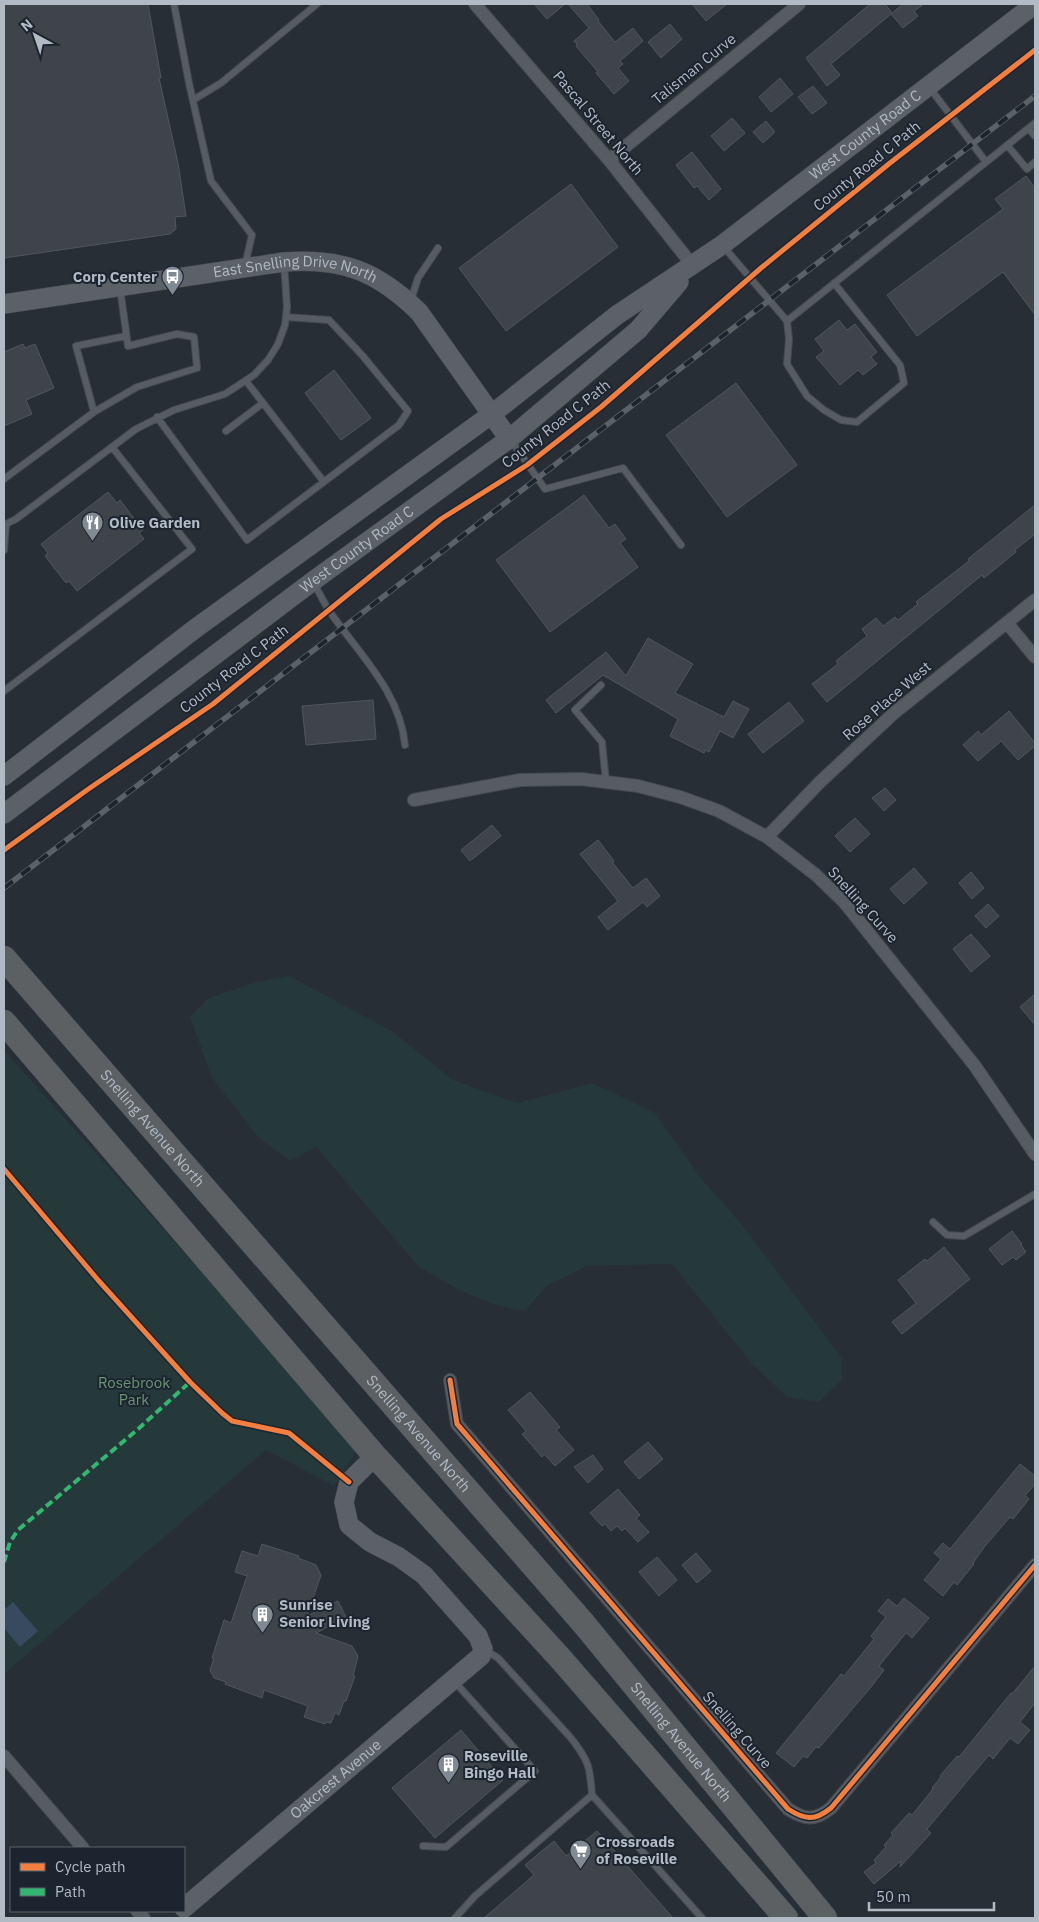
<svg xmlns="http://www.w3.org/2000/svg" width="1039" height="1922" viewBox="0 0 1039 1922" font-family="'IBM Plex Sans',sans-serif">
<rect width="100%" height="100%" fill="#282e35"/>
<path fill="#25383a" d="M 289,976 L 392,1031 L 453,1080 L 517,1103 L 593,1083 L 655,1113 L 701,1178 L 744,1227 L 841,1357 L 842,1380 L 819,1402 L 787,1397 L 752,1364 L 672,1264 L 587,1266 L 548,1285 L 525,1311 L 496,1305 L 461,1291 L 419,1267 L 316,1147 L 290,1161 L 259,1138 L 212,1078 L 190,1017 L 209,998 L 253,983 Z
M 4,1050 L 358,1448 L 334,1486 L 266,1450 L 4,1674 Z"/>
<path fill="#374a5f" d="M 13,1602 L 38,1631 L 20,1647 L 4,1628 L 4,1610 Z"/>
<path fill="#3f444a" stroke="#50565d" d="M 4,4 L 148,4 L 161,78 L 159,78 L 178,163 L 186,216 L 175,217 L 176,229 L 170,234 L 4,258 Z
M 534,4 L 565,4 L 547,19 Z
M 568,4 L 587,4 L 599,20 L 598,21 L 615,42 L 633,28 L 643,41 L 620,61 L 623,64 L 618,68 L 629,81 L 614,94 L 596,73 L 598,72 L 576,46 L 577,44 L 574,41 L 589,28 Z
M 692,4 L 727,4 L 706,21 Z
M 870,4 L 885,4 L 892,13 L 903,4 L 924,4 L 914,11 L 918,16 L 903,28 L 891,14 L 831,64 L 840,75 L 827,86 L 806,58 Z
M 670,24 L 682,39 L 661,58 L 648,42 Z
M 780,78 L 793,94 L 771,112 L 759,97 Z
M 813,86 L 827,103 L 812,114 L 798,97 Z
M 732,118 L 745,133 L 724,151 L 711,136 Z
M 766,121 L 775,132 L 763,143 L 753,132 Z
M 692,152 L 721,189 L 709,200 L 697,186 L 694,188 L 676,165 Z
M 1026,176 L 1035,188 L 1035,315 L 1003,272 L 917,336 L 887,295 L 1003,209 L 995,199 Z
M 571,184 L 618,247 L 506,331 L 459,268 Z
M 839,320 L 847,330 L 855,324 L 877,352 L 871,357 L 877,364 L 863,375 L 858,370 L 840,385 L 816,357 L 824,351 L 815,339 Z
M 23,344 L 25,348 L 35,344 L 54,388 L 26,400 L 32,414 L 4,426 L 4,352 Z
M 334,370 L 371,418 L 341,440 L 305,393 Z
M 736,383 L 797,465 L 727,517 L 666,435 Z
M 108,492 L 117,503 L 120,500 L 143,530 L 139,533 L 144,539 L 77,591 L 69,581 L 66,583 L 45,556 L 48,553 L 41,544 Z
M 584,495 L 609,528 L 615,524 L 626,539 L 620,543 L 638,567 L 550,632 L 496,560 Z
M 1035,505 L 1035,534 L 1015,550 L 1016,552 L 984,578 L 982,575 L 827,702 L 812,684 L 838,664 L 836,661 L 867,636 L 862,629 L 876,618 L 883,626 L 895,617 L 898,620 L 918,604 L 916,602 L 969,561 L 968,559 Z
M 648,638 L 693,664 L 675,693 L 724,717 L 733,701 L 749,709 L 733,738 L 720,731 L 709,752 L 706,750 L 704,753 L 670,736 L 678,719 L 603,675 L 556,713 L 546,700 L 606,652 L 626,676 Z
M 373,700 L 376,739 L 306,745 L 302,706 Z
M 789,702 L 804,721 L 763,753 L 748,734 Z
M 1009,711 L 1035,743 L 1035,746 L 1018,760 L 1001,741 L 978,761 L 963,745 L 978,731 L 981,735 Z
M 885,788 L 896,800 L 884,811 L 872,798 Z
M 855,818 L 870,834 L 850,852 L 835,836 Z
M 492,825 L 501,836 L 470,861 L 461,850 Z
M 598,840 L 614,861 L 612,862 L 633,888 L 646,878 L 660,896 L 647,907 L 643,902 L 608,930 L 598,917 L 618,901 L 580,854 Z
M 914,868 L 927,883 L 904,904 L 890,889 Z
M 971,872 L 984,888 L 972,899 L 959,883 Z
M 988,904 L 999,916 L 986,928 L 975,916 Z
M 971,934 L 990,956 L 971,972 L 953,949 Z
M 1035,994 L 1035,1025 L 1020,1007 Z
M 1012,1231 L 1022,1244 L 1021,1245 L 1026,1252 L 1016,1260 L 1013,1257 L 1002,1265 L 989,1249 Z
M 944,1247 L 970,1279 L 902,1334 L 892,1322 L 916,1303 L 898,1280 L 925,1259 L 927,1261 Z
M 530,1392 L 560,1427 L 556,1430 L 574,1450 L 555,1466 L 544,1454 L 542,1457 L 522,1434 L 526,1431 L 508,1410 Z
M 648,1442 L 663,1459 L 639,1479 L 624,1462 Z
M 593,1455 L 603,1469 L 588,1483 L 574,1467 Z
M 1020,1464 L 1035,1476 L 1035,1484 L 1025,1496 L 1029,1499 L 1013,1519 L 1010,1517 L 985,1546 L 973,1563 L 974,1564 L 957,1585 L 954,1582 L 943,1596 L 924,1580 L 941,1559 L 934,1553 L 943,1543 L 950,1549 Z
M 618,1489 L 640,1515 L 636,1518 L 649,1532 L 638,1542 L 625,1528 L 622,1531 L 617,1526 L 611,1531 L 605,1524 L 602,1526 L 590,1513 Z
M 262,1544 L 299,1556 L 298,1558 L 316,1565 L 321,1575 L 307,1616 L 338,1601 L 346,1617 L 316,1633 L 352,1646 L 358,1656 L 353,1676 L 355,1676 L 346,1701 L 344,1701 L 339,1715 L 335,1713 L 331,1723 L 326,1722 L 325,1724 L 304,1717 L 308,1706 L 264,1690 L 262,1698 L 225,1684 L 226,1682 L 214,1678 L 210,1670 L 214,1658 L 212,1658 L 224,1620 L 231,1623 L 247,1576 L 235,1572 L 242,1551 L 258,1556 Z
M 696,1553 L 711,1571 L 697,1583 L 682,1565 Z
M 657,1557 L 677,1580 L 659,1596 L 639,1572 Z
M 904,1598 L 929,1618 L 912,1638 L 906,1633 L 879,1666 L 884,1670 L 871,1687 L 819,1748 L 816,1747 L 807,1758 L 803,1756 L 794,1767 L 776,1753 L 841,1674 L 844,1676 L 874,1639 L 871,1636 L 886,1617 L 878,1611 L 888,1599 L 897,1606 Z
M 1035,1666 L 1035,1703 L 1020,1722 L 1030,1730 L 1018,1744 L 1010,1738 L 993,1759 L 989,1755 L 927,1829 L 931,1833 L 900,1867 L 901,1861 L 874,1884 L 864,1872 L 876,1863 L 874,1860 L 886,1847 L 884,1845 L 893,1835 L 891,1833 L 909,1813 L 912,1815 L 933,1789 L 932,1788 L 941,1777 L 940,1776 L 957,1756 L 959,1757 L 1011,1693 L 1012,1694 Z
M 461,1730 L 503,1780 L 435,1838 L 392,1788 Z
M 597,1831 L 673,1918 L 484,1918 L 534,1875 L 525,1865 L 554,1841 L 566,1856 Z"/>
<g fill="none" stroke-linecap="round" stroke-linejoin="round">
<defs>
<path id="lane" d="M 174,4 L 189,83 L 211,181 L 252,235 L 245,265
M 929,87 L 986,162
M 193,100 L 221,83 L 317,4
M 1029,129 L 1035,136
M 1007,145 L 1027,169 L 1035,162
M 723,246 L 787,321 L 789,339 L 787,364 L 807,396 L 824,410 L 841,420 L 857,422 L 904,383 L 900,365 L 834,283
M 411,300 L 418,278 L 438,248
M 787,321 L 1035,123
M 246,381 L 324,482
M 94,412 L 76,346 L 126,336
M 157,417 L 247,540 L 399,425 L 408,411 L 362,355 L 329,320 L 286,317
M 226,431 L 263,403
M 510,439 L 545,489 L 623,468 L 681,545
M 4,479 L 94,412 L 137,387 L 197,368 L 194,337 L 177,334 L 128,346 L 120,288
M 4,525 L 16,519 L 136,429 L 174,410 L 225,394 L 254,375 L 268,360 L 278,344 L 285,325 L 287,307 L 284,263
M 4,550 L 6,524
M 313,582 C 319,592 324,603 330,612 C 359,654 400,692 405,745
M 601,685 L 575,710 L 602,742 L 606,782
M 4,691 L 192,549 L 112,447
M 933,1222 L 947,1235 L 964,1236 L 1035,1194
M 485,1650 L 498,1658 L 571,1738 C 589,1761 590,1767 592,1795 L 702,1918
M 423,1846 L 446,1847 L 535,1771 L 454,1681
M 455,1918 L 475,1896 L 592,1795"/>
<path id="street" d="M 475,4 L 609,160 L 693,266
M 609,160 L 799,4
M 1007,623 L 1035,657
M 414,800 L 520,780 L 581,779 L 638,786 L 680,797 L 719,811 L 767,837 L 816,875 L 844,902 L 975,1066 L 1035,1154
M 767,837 L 820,782 L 894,713 L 1035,600
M 450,1380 L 457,1424 L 788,1809 C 805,1820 815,1821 831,1808 L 1035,1565
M 4,1756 L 83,1848
M 137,1911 L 144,1918"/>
<g id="secondary">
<path id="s1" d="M 4,304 L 284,262 C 343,258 377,271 419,312 L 509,439"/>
<path id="s2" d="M 4,776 L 196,628 L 492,414 L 617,315 L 722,245 L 1035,4"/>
<path id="s3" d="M 4,814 L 313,581 L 509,439 L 638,330 L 679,282"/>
<path id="s4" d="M 184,1908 L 481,1656 L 483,1649 L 478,1636 L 424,1575 L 399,1557 L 370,1542 L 349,1525 L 344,1502 L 349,1482 L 375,1456"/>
</g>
<g id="highway">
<path id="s5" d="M 4,958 L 584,1624 L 825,1918"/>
<path d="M 4,1022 L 375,1456 L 560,1658 L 786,1918"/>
</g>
</defs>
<use href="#lane" stroke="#464a50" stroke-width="8"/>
<use href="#street" stroke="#464a50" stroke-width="14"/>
<use href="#secondary" stroke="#464a50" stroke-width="20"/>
<use href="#highway" stroke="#454a51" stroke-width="25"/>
<use href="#lane" stroke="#575c63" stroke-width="6"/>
<use href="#street" stroke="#575c63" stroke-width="12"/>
<use href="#secondary" stroke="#5c6168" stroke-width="19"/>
<use href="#highway" stroke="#5c6063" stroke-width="24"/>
<defs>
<path id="rail" d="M 4,888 L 1035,96"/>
</defs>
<use href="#rail" stroke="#5b6166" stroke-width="5.5"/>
<use href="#rail" stroke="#1c252f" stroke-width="4" stroke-dasharray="11" stroke-linecap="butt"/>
<path stroke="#33b770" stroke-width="4" stroke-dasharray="8 4" stroke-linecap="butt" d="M 4,1562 L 10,1542 L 18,1530 L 137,1430 L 190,1382"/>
<defs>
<path id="cycleway" d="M 4,850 L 87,790 L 213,704 L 441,519 L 527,465 L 601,407 L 761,268 L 890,163 L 1035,50
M 4,1169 L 98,1280 L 190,1382 L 222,1413 L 232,1421 L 289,1433 L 349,1482
M 450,1380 L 457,1424 L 788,1809 C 805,1820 815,1821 831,1808 L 1035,1565"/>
</defs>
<use href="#cycleway" stroke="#1c252f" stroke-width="8"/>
<use href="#cycleway" stroke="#f27e40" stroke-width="5"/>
</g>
<defs>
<symbol id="bus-pin" viewBox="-11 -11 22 30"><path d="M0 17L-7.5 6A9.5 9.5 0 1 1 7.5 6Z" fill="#818a93" stroke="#1c252f"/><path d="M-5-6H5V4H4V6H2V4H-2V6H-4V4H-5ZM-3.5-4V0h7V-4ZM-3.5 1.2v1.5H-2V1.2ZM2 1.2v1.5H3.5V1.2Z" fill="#fff"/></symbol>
<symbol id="restaurant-pin" viewBox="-11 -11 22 30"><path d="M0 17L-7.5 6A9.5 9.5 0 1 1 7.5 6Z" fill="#818a93" stroke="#1c252f"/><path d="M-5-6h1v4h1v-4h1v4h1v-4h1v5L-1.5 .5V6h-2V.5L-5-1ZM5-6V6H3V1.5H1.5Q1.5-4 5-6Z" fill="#fff"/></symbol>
<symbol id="building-pin" viewBox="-11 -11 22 30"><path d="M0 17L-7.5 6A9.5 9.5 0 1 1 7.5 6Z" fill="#818a93" stroke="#1c252f"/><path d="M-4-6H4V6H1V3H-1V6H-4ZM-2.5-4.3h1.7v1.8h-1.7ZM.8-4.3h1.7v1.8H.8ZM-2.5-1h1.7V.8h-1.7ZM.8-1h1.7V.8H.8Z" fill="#fff"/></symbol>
<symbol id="supermarket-pin" viewBox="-11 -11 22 30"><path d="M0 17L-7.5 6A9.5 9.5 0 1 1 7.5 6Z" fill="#818a93" stroke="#1c252f"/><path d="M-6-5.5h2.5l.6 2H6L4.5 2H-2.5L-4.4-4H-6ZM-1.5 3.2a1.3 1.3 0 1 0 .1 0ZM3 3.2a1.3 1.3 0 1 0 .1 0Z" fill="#fff"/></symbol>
</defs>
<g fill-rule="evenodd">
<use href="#bus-pin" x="160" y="264" width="25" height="34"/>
<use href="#restaurant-pin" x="80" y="510" width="25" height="34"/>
<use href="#building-pin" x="250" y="1602" width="25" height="34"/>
<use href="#building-pin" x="436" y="1752" width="25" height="34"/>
<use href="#supermarket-pin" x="568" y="1838" width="25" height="34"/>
</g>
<g text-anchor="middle" stroke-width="4" stroke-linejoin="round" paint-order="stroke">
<g font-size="15" fill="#b1bbc6" stroke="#1c252f">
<text transform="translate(694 69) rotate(-39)" y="5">Talisman Curve</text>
<text transform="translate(598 123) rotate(50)" y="5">Pascal Street North</text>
<text dy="5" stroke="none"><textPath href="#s2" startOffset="1074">West County Road C</textPath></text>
<text transform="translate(867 166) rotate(-39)" y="5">County Road C Path</text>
<text dy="5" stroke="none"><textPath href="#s1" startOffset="295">East Snelling Drive North</textPath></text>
<text transform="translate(556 424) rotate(-38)" y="5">County Road C Path</text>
<text dy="5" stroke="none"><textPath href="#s3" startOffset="441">West County Road C</textPath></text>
<text transform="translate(234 669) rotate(-38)" y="5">County Road C Path</text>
<text transform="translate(887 701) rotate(-41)" y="5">Rose Place West</text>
<text transform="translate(863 905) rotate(48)" y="5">Snelling Curve</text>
<text dy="5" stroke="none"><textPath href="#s5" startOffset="226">Snelling Avenue North</textPath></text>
<text dy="5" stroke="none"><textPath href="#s5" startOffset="631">Snelling Avenue North</textPath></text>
<text transform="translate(737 1730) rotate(49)" y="5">Snelling Curve</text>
<text dy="5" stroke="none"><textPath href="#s5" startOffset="1036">Snelling Avenue North</textPath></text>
<text dy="5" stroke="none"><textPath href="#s4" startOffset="199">Oakcrest Avenue</textPath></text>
</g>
<g font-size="15" font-weight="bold" fill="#b1bbc6" stroke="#1c252f" text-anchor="start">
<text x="157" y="282" text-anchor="end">Corp Center</text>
<text x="109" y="528">Olive Garden</text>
<text x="279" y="1610">Sunrise<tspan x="279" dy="17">Senior Living</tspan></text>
<text x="464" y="1761">Roseville<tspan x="464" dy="17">Bingo Hall</tspan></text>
<text x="596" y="1847">Crossroads<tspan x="596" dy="17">of Roseville</tspan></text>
</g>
<g font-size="15" fill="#699670" stroke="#1c252f">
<text x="134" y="1388">Rosebrook<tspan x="134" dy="17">Park</tspan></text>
</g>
</g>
<rect width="1039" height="1922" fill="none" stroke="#b1bbc6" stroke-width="10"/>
<rect x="10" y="1847" width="175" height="65" fill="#1c252f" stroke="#58616b"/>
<rect x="20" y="1863" width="25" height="8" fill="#f27e40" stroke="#58616b"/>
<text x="55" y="1872" font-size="15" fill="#b1bbc6">Cycle path</text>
<rect x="20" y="1888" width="25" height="8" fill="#33b770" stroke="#58616b"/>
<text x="55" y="1897" font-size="15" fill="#b1bbc6">Path</text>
<g transform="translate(35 35) rotate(320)" stroke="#1c252f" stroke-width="4" paint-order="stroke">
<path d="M0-4L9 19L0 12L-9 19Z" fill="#b1bbc6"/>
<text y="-8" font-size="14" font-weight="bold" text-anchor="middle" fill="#b1bbc6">N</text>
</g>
<path d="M869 1902v8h125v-8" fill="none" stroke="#b1bbc6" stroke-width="2.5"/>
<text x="876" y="1902" font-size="15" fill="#b1bbc6" stroke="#1c252f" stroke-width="4" paint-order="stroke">50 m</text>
</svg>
